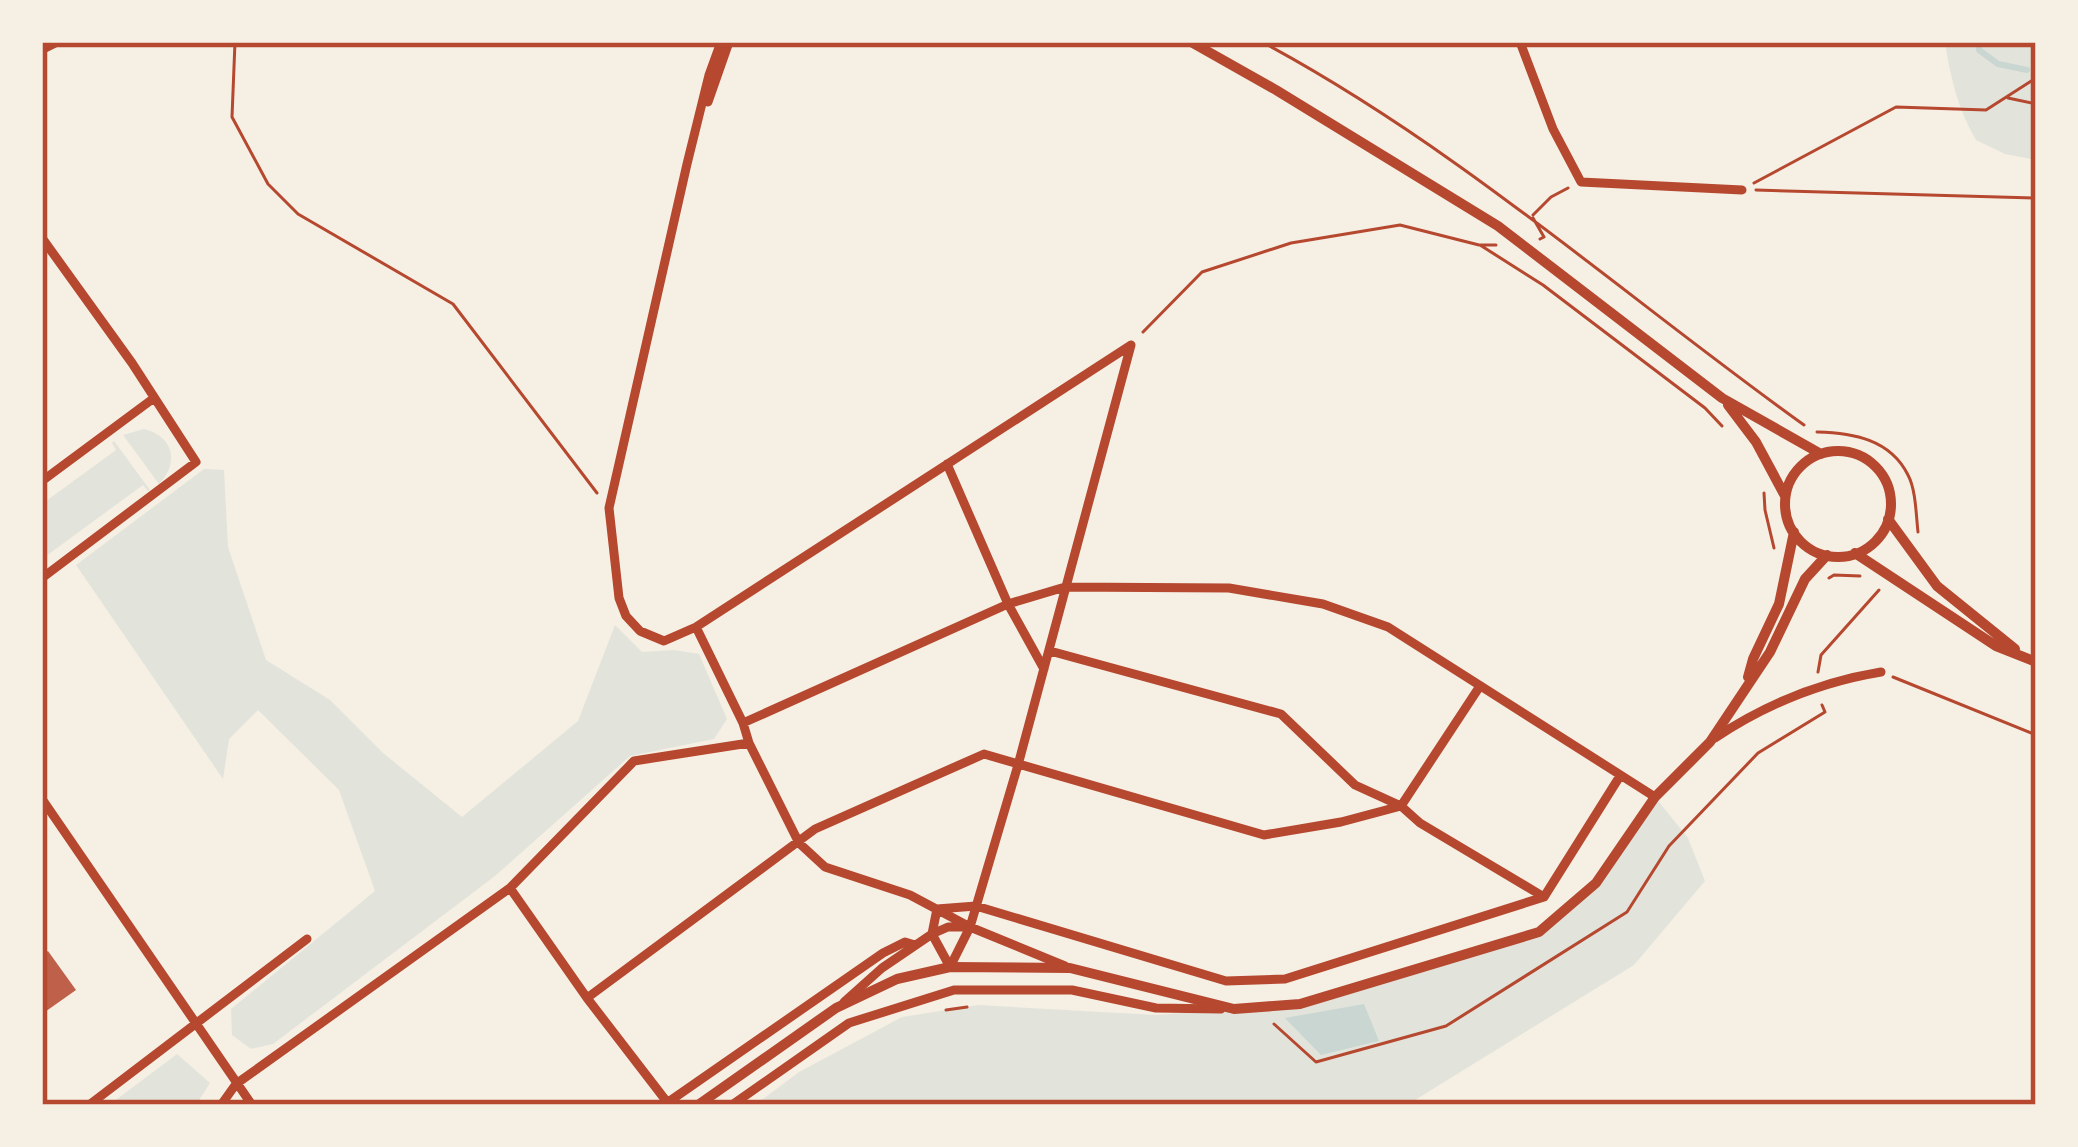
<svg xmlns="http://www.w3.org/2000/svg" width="2078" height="1147" viewBox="0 0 2078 1147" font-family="'Golos Text',sans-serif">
<rect width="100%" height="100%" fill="#f6efe4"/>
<path fill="#e2e4dc" d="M 1945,42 L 2036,42 L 2036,160 L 2005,154 L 1976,140 C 1958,110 1950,76 1945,42 Z
M 144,429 C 173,436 180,462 159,484 L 123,435 Z
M 114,441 L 150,490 L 148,491 L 143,485 L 42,559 L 42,504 L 116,450 L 112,443 Z
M 204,469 L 224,470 L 228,547 L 266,660 L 330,700 L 383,753 L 462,817 L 578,721 L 615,625 L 642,652 L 674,650 L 699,654 L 727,719 L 714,739 L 630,756 L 495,876 L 273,1044 L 251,1049 L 232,1035 L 231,1009 L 375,891 L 339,790 L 258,710 L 229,739 L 223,779 L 76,565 Z
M 1655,797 L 1688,838 L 1705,881 L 1634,965 L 1407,1105 L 755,1105 L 799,1072 L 902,1017 L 978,1005 L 1156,1015 L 1300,1004 L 1539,932 L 1596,883 Z
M 177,1054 L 210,1083 L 196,1105 L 109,1105 Z"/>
<path fill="#c9d6d2" d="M 1364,1004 L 1379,1041 L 1321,1055 L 1285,1018 Z"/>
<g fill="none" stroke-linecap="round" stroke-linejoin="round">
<path stroke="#c9d6d2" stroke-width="6" d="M 1978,42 L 1979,50 L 1998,64 L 2027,70"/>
</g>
<path fill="#bf614a" d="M 48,951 L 76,990 L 42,1014 L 42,955 Z"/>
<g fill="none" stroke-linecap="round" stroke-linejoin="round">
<path stroke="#b5482f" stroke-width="3" d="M 235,42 L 232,117 L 268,184 L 298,214 L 453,304 L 597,493
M 1262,42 C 1458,147 1624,296 1804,425
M 2008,98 L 2036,104
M 1754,183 L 1896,107 L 1986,110 L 2036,78
M 1756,190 L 2036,198
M 1533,215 L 1551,197 L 1568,188
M 1533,218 L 1544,237 L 1540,239
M 1480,245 L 1543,285 L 1705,408 L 1722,426
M 1143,332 L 1202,272 L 1291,243 L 1400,225 L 1479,245 L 1496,245
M 1817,432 C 1853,433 1890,439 1908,475 C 1916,490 1916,515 1918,532
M 1764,493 L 1765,510 L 1774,548
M 1829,578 L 1834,575 L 1860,576
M 1818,672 L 1821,655 L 1879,590
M 1893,677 L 2036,735
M 946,1010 L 967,1007
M 1274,1024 L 1316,1062 L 1446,1026 L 1627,912 L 1669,846 L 1758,753 L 1825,712 L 1822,705"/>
<path stroke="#b5482f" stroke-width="9" d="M 721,42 L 709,75 L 687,164 L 609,508 L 619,598 L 626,616 L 640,631 L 664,641 L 696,627 L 1131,345
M 1520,42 L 1553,129 L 1581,182 L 1742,190
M 708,102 L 729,42
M 42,238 L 132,363 L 196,462 L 42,578
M 947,464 L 1008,604 L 1044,669
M 42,481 L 154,398
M 696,627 L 743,723 L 749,743 L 799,843 L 825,867 L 910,895 L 970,927
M 1050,651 L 1281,714 L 1355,785 L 1401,806 L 1420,823 L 1544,897
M 743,723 L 1008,604 L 1065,587 L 1229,588 L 1323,604 L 1388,627 L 1655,797
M 1715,738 C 1766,704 1820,682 1881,672
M 42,799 L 252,1105
M 1401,806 L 1480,686
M 510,888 L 587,998 L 667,1102
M 937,909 L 976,906 L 1226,981 L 1285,979 L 1544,897 L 1620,776
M 937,909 L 932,934 L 950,967
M 950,967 L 970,927 L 1018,765 L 1131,345
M 587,998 L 815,829 L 984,754 L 1264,835 L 1341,822 L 1401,806
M 844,1002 L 882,968 L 932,934 L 948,927 L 970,927 L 1065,966
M 89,1105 L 307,939
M 221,1105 L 236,1084 L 510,888 L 634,761 L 749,743
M 664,1105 L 883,953 L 905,942 L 915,945
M 732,1105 L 849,1023 L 954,990 L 1072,990 L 1156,1008 L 1221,1009"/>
<path stroke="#b5482f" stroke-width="10" d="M 1191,42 L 1276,90 L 1498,226 L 1722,398 L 1821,454
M 42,49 L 56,42
M 1728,405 L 1756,442 L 1785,496
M1785 504a53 53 0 1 1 106 0a53 53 0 1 1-106 0Z
M 1888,519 L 1937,586 L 2015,649
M 1855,553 L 1996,646 L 2036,662
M 1748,677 L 1753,659 L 1779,604 L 1794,532
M 698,1105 L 836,1008 L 897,979 L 950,967 L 1070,968 L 1234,1009 L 1300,1004 L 1539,932 L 1596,883 L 1655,797 L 1710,742 L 1770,652 L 1805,579 L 1827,555"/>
</g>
<rect width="2078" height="1147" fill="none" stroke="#f6efe4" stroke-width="90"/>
<rect x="45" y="45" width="1988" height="1057" fill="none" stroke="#b5482f" stroke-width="4.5"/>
</svg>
